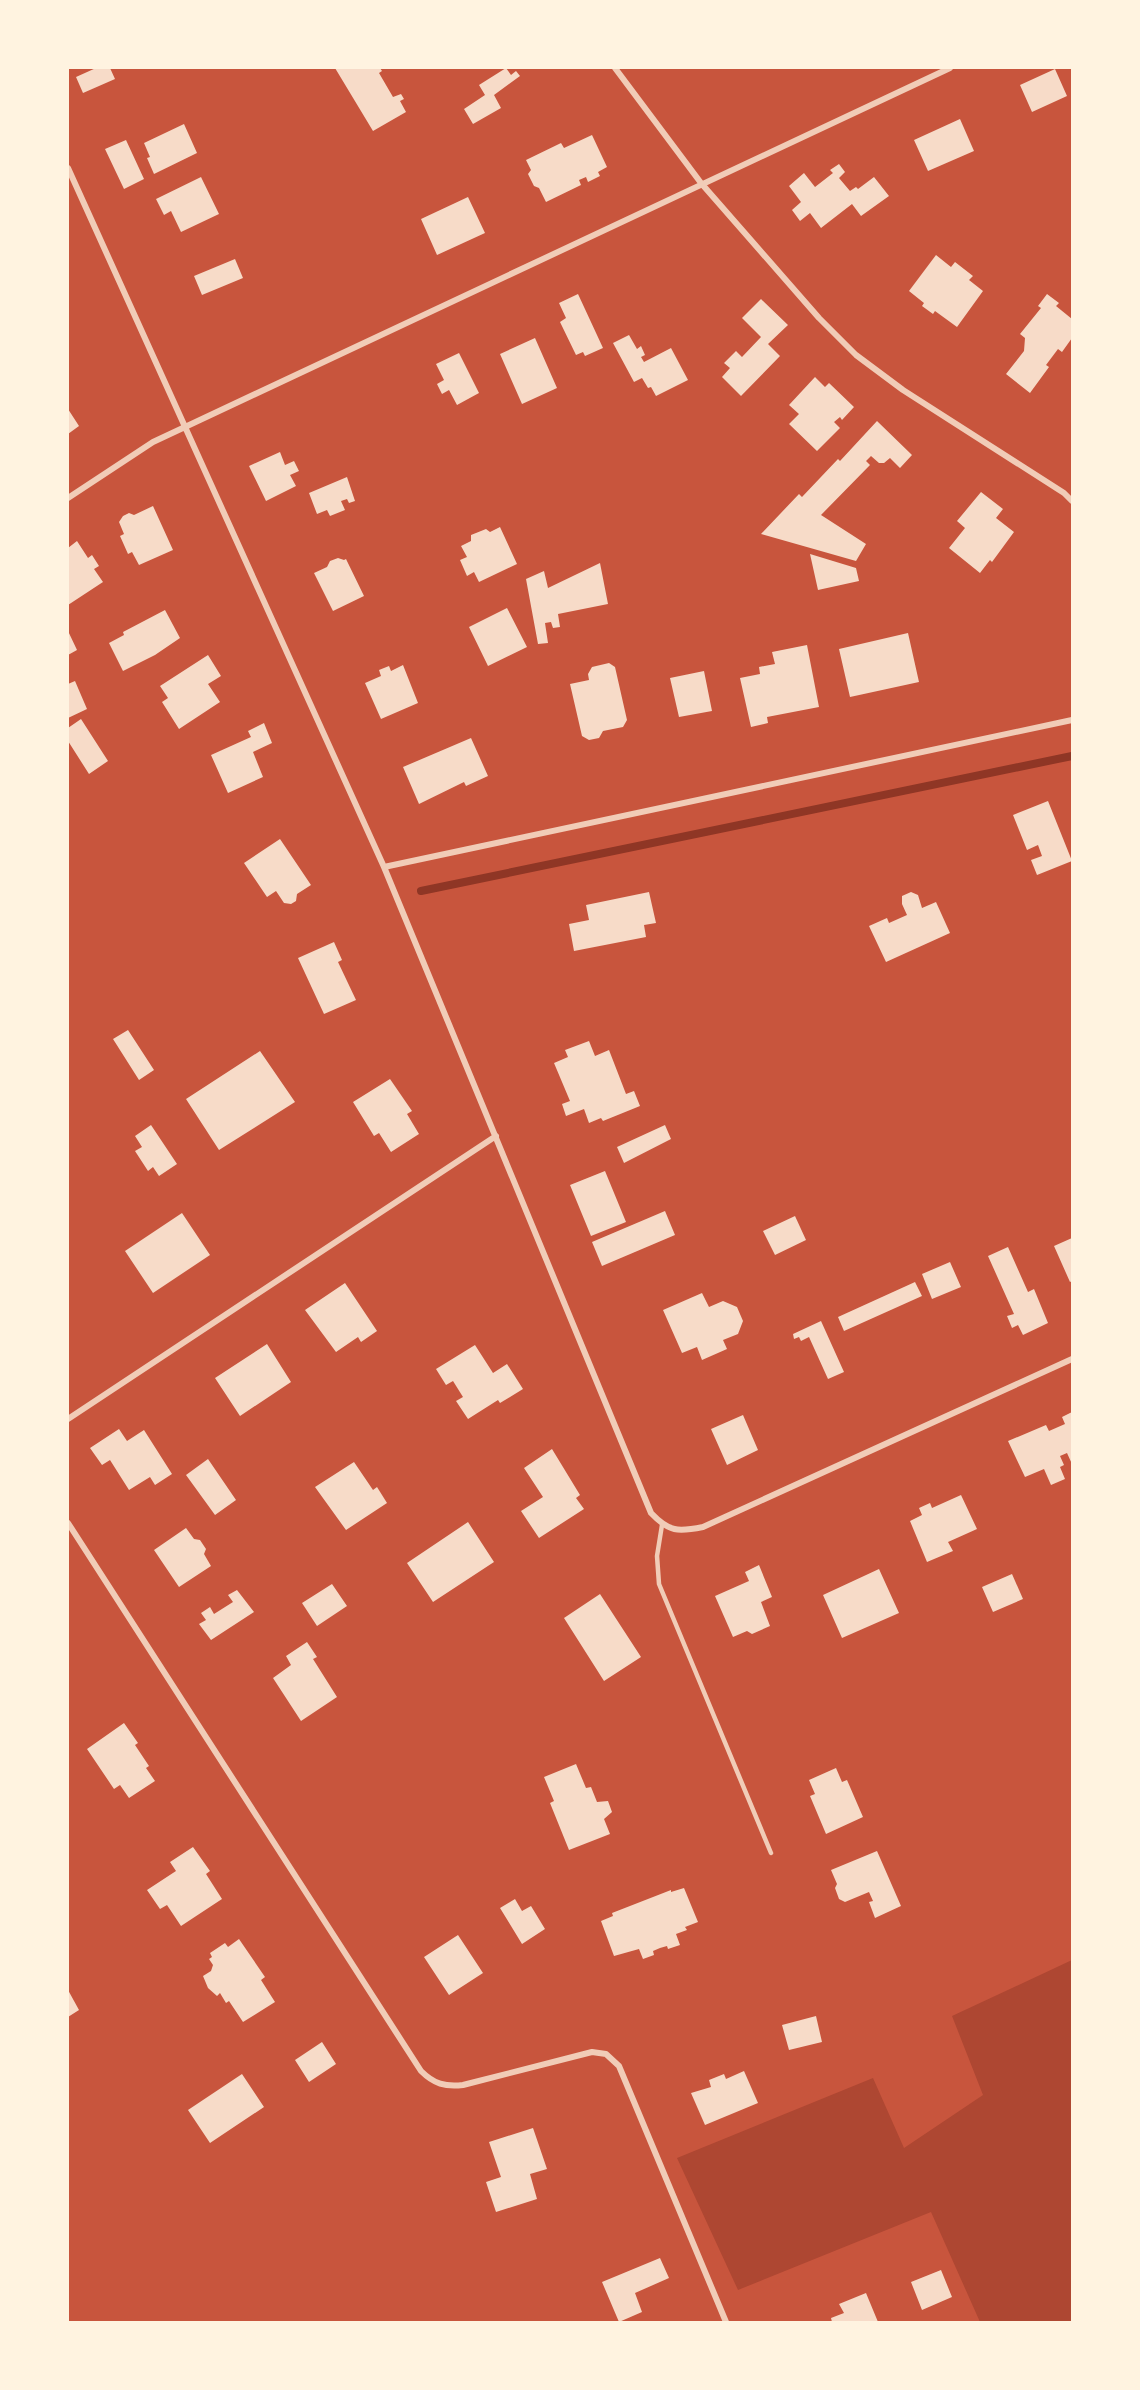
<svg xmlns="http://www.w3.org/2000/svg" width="1140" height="2390" viewBox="0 0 1140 2390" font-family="'Public Sans',sans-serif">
<rect width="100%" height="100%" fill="#c8553d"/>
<path fill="#ae4732" d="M 1072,1960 L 1072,2322 L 980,2322 L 931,2212 L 738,2290 L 677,2158 L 873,2078 L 904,2148 L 983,2095 L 952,2016 Z"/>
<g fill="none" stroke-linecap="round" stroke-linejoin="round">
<path stroke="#8f3625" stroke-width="8" d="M 421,891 L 1072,756"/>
</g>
<path fill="#f7dbc8" d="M 96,68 L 110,68 L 115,79 L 83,93 L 76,77 Z
M 335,68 L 380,68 L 382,71 L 379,73 L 393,97 L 401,94 L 404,99 L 400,101 L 406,112 L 373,131 Z
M 506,68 L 511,75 L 516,71 L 520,76 L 494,95 L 501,108 L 473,124 L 464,109 L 485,95 L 479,85 Z
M 1055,69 L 1067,96 L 1032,112 L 1020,85 Z
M 960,119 L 974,151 L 928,171 L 914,140 Z
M 184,124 L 197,153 L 154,174 L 147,158 L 150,157 L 144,143 Z
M 592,135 L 607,167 L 598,172 L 600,176 L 588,182 L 586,177 L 579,180 L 581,185 L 546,202 L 539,188 L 534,186 L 528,174 L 531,170 L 526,160 L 561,143 L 564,148 Z
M 126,140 L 144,179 L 124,189 L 105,149 Z
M 839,164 L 845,172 L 839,178 L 850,191 L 856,187 L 858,189 L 874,177 L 889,196 L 861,216 L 852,204 L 821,228 L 810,213 L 800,221 L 792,210 L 801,202 L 789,186 L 804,173 L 815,187 L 833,173 L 830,170 Z
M 201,177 L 219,214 L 181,232 L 171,211 L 164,215 L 156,199 Z
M 468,197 L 485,233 L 437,255 L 421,219 Z
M 936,255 L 951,267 L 955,262 L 973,276 L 969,280 L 983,291 L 957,327 L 935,311 L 933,314 L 922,306 L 924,303 L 909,291 Z
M 235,259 L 243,278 L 202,295 L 194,276 Z
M 578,294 L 603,348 L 585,356 L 583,352 L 576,355 L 560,322 L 566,318 L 559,303 Z
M 1047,294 L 1059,303 L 1056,306 L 1072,319 L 1072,338 L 1062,352 L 1058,349 L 1046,365 L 1049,367 L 1030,393 L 1006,374 L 1024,351 L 1025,338 L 1020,334 L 1041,308 L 1038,306 Z
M 761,299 L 788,325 L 768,344 L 780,356 L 741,396 L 722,377 L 730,368 L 724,363 L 736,351 L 742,357 L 761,337 L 742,318 Z
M 629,335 L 637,349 L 641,346 L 645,355 L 641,357 L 644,362 L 671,348 L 688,380 L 656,396 L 651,387 L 648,388 L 642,378 L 634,382 L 613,343 Z
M 535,338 L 557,388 L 522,404 L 500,354 Z
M 459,353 L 479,393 L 457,405 L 449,390 L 442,394 L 437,384 L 444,380 L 436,364 Z
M 815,377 L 825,387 L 829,383 L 854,407 L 842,420 L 840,417 L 834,422 L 840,428 L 817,451 L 789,424 L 799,414 L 789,405 Z
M 68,409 L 79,426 L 68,434 Z
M 877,421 L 912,455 L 900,468 L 890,458 L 884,463 L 879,463 L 871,456 L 866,461 L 870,465 L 821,515 L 866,544 L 856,561 L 761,534 L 799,494 L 802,497 L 838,459 L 840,461 Z
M 280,452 L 285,465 L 294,461 L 299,471 L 290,475 L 296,486 L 266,501 L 249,466 Z
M 347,477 L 355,501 L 349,503 L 347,499 L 341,501 L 345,510 L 330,516 L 327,510 L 317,514 L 309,493 Z
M 981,492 L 1003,509 L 996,518 L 1014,532 L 992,562 L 990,560 L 980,573 L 949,548 L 965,528 L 957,521 Z
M 153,506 L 173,550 L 139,565 L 132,552 L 128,554 L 120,536 L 124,534 L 119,522 L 123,516 L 129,513 L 134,515 Z
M 500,527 L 517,564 L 479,582 L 474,572 L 467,576 L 460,560 L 467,557 L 461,546 L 471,541 L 471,535 L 486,529 L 490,532 Z
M 77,541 L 88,558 L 92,555 L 99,566 L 94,569 L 103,582 L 68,605 L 68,548 Z
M 810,554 L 856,568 L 859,581 L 818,590 Z
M 338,558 L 344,560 L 346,559 L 364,596 L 333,611 L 314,573 L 327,567 L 330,561 Z
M 600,563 L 608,604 L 558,614 L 560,627 L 553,628 L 551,622 L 545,623 L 548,643 L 538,644 L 526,579 L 544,571 L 548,588 Z
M 507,608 L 527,647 L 488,666 L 469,627 Z
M 165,610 L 180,638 L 155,655 L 123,671 L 109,643 L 124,635 L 123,632 Z
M 68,631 L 77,650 L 68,655 Z
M 908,633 L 919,682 L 850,697 L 839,649 Z
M 807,645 L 819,707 L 767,717 L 768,723 L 751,727 L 740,678 L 760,674 L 759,667 L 775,664 L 772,652 Z
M 208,655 L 221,676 L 208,684 L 220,702 L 179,729 L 162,702 L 168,698 L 160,686 Z
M 609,663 L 615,667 L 627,720 L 623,727 L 603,731 L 599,738 L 589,740 L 582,736 L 570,684 L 589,680 L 588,674 L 592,667 Z
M 403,665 L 418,703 L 381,719 L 365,683 L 381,676 L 379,670 L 389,666 L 391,671 Z
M 704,671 L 712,711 L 679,717 L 670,678 Z
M 75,681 L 87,709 L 68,718 L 68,684 Z
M 81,719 L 108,761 L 89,774 L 68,741 L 68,728 Z
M 264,723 L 272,743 L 253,752 L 263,777 L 228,793 L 211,755 L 251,737 L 248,731 Z
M 471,738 L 488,776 L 466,786 L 464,782 L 419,804 L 403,767 Z
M 1048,801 L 1072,861 L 1037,875 L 1031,860 L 1042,856 L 1038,845 L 1027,850 L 1013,815 Z
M 280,839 L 311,885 L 297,894 L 296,901 L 291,904 L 284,903 L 276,891 L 267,897 L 244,863 Z
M 649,892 L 656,923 L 644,925 L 646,937 L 574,951 L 569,924 L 589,920 L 586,905 Z
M 911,892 L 918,895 L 922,908 L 936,902 L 950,933 L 886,962 L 869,926 L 887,918 L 889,923 L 907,915 L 902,904 L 902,896 Z
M 334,942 L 342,960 L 338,962 L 356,1000 L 324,1014 L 298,958 Z
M 128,1030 L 154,1070 L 139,1080 L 113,1039 Z
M 589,1041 L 595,1056 L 609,1050 L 626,1094 L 634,1091 L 640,1106 L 603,1121 L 601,1118 L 589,1123 L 584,1109 L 566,1116 L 562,1104 L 570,1101 L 554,1063 L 568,1057 L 565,1050 Z
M 260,1051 L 295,1102 L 219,1150 L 186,1099 Z
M 390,1079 L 412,1111 L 407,1114 L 419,1134 L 391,1152 L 379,1133 L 374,1136 L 353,1102 Z
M 151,1125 L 177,1164 L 159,1176 L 153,1167 L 148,1171 L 135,1151 L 142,1147 L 135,1136 Z
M 665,1125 L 671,1139 L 624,1163 L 617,1147 Z
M 605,1171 L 626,1222 L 591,1236 L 570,1185 Z
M 665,1211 L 675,1235 L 602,1266 L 592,1242 Z
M 182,1213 L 210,1255 L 153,1293 L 125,1251 Z
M 795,1216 L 806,1240 L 775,1255 L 763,1231 Z
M 1072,1238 L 1072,1281 L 1070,1282 L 1054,1246 Z
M 1008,1247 L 1028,1292 L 1034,1289 L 1048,1323 L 1023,1335 L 1018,1325 L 1012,1328 L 1007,1316 L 1014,1314 L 988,1256 Z
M 950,1262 L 961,1287 L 932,1299 L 922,1274 Z
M 915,1282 L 922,1296 L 844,1331 L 838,1317 Z
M 345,1283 L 377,1331 L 361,1342 L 358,1337 L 336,1352 L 305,1310 Z
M 702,1293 L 709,1307 L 723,1301 L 737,1307 L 743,1321 L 738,1334 L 723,1340 L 727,1349 L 702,1360 L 697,1347 L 682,1353 L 663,1310 Z
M 821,1321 L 844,1372 L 828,1379 L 809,1337 L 801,1341 L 799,1337 L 794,1339 L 793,1334 Z
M 267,1344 L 291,1382 L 240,1416 L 215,1378 Z
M 475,1345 L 493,1373 L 507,1364 L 523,1389 L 500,1403 L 498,1400 L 468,1419 L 456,1401 L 463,1397 L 453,1381 L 446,1385 L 436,1369 Z
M 1072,1412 L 1072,1464 L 1067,1453 L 1060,1456 L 1064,1465 L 1060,1467 L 1065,1479 L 1051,1485 L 1044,1469 L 1025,1477 L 1008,1441 L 1046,1425 L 1049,1431 L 1065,1424 L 1062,1417 Z
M 743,1415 L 758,1450 L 727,1465 L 711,1429 Z
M 119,1429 L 127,1441 L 144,1430 L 172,1474 L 155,1485 L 150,1477 L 129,1490 L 110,1460 L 102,1465 L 90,1448 Z
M 552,1449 L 580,1495 L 576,1498 L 584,1509 L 539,1538 L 521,1511 L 543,1497 L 524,1468 Z
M 208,1459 L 236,1500 L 215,1515 L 186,1475 Z
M 354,1462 L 373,1490 L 377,1487 L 387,1503 L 346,1530 L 315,1487 Z
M 961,1495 L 977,1529 L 948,1542 L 953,1551 L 927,1562 L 910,1521 L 922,1515 L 919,1508 L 930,1503 L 932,1508 Z
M 468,1522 L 494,1562 L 433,1602 L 407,1563 Z
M 186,1528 L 194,1539 L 200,1540 L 206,1549 L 204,1554 L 211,1566 L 179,1587 L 154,1550 Z
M 759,1565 L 772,1597 L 761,1602 L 770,1626 L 752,1634 L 747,1631 L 733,1637 L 715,1596 L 749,1581 L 745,1572 Z
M 879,1569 L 899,1613 L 842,1638 L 823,1595 Z
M 1012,1574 L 1023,1599 L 993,1612 L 982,1587 Z
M 332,1584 L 347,1606 L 317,1626 L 302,1603 Z
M 237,1590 L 254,1612 L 211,1640 L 199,1624 L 206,1620 L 201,1613 L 210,1607 L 214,1614 L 233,1602 L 228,1595 Z
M 600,1594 L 641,1657 L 604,1681 L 564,1618 Z
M 307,1642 L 317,1657 L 313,1659 L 337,1697 L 301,1721 L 273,1678 L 291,1665 L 286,1656 Z
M 124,1723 L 138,1743 L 135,1745 L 149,1766 L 146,1768 L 155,1781 L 129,1798 L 120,1785 L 114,1789 L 87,1749 Z
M 576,1764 L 586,1788 L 591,1787 L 597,1802 L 608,1801 L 612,1812 L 604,1819 L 610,1834 L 569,1850 L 550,1803 L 554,1801 L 544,1777 Z
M 836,1768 L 842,1782 L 847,1780 L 863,1817 L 826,1834 L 810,1796 L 815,1794 L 809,1780 Z
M 193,1847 L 210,1871 L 206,1874 L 222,1899 L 181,1926 L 167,1905 L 160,1909 L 147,1890 L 176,1871 L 170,1862 Z
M 877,1851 L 901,1906 L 875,1918 L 869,1902 L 873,1901 L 869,1892 L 845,1902 L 839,1899 L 835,1888 L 837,1884 L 831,1870 Z
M 684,1888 L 698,1922 L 685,1927 L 687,1930 L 676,1934 L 680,1945 L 668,1949 L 667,1946 L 660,1948 L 653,1951 L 654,1955 L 643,1959 L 639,1949 L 614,1956 L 601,1921 L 613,1916 L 612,1913 L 671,1890 L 671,1892 Z
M 515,1899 L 522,1911 L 531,1906 L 545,1929 L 522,1944 L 500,1908 Z
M 458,1935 L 483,1973 L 449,1995 L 424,1957 Z
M 239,1939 L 265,1977 L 261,1980 L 275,2002 L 243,2022 L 229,2001 L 226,2003 L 220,1993 L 217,1996 L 208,1988 L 203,1976 L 211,1971 L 213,1965 L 209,1959 L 212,1957 L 210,1953 L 225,1943 L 228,1947 Z
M 68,1990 L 79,2010 L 68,2017 Z
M 816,2016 L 822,2042 L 789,2050 L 782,2025 Z
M 322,2042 L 336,2064 L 309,2082 L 295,2060 Z
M 744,2071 L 758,2103 L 705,2125 L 691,2093 L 711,2087 L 709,2080 L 724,2074 L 726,2079 Z
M 242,2074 L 264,2107 L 210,2143 L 188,2110 Z
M 533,2128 L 547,2169 L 530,2174 L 537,2199 L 496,2212 L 486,2182 L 501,2177 L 489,2142 Z
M 660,2258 L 669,2278 L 635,2293 L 642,2312 L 619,2322 L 602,2282 Z
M 941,2270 L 952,2297 L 922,2310 L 911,2282 Z
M 866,2293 L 878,2322 L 832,2322 L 831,2318 L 844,2313 L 839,2304 Z"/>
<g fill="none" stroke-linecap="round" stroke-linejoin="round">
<path stroke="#f1ccb7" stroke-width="4.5" d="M 662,1525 L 657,1556 L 659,1584 L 771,1853"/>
<path stroke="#f1ccb7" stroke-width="6" d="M 615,68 L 701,183 L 819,318 L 856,355 L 903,390 L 1064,493 L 1072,501
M 68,168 L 384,867 L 651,1513 C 669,1532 678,1532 703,1527 L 1072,1359
M 68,498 L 153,442 L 185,427 L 950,68
M 384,867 L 1072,720
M 68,1419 L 496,1136
M 68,1523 L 421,2071 C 434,2084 445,2087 463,2085 L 592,2052 L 606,2054 L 619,2066 L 726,2322"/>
</g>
<rect width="1140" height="2390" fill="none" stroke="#fff3e0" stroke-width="138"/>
</svg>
